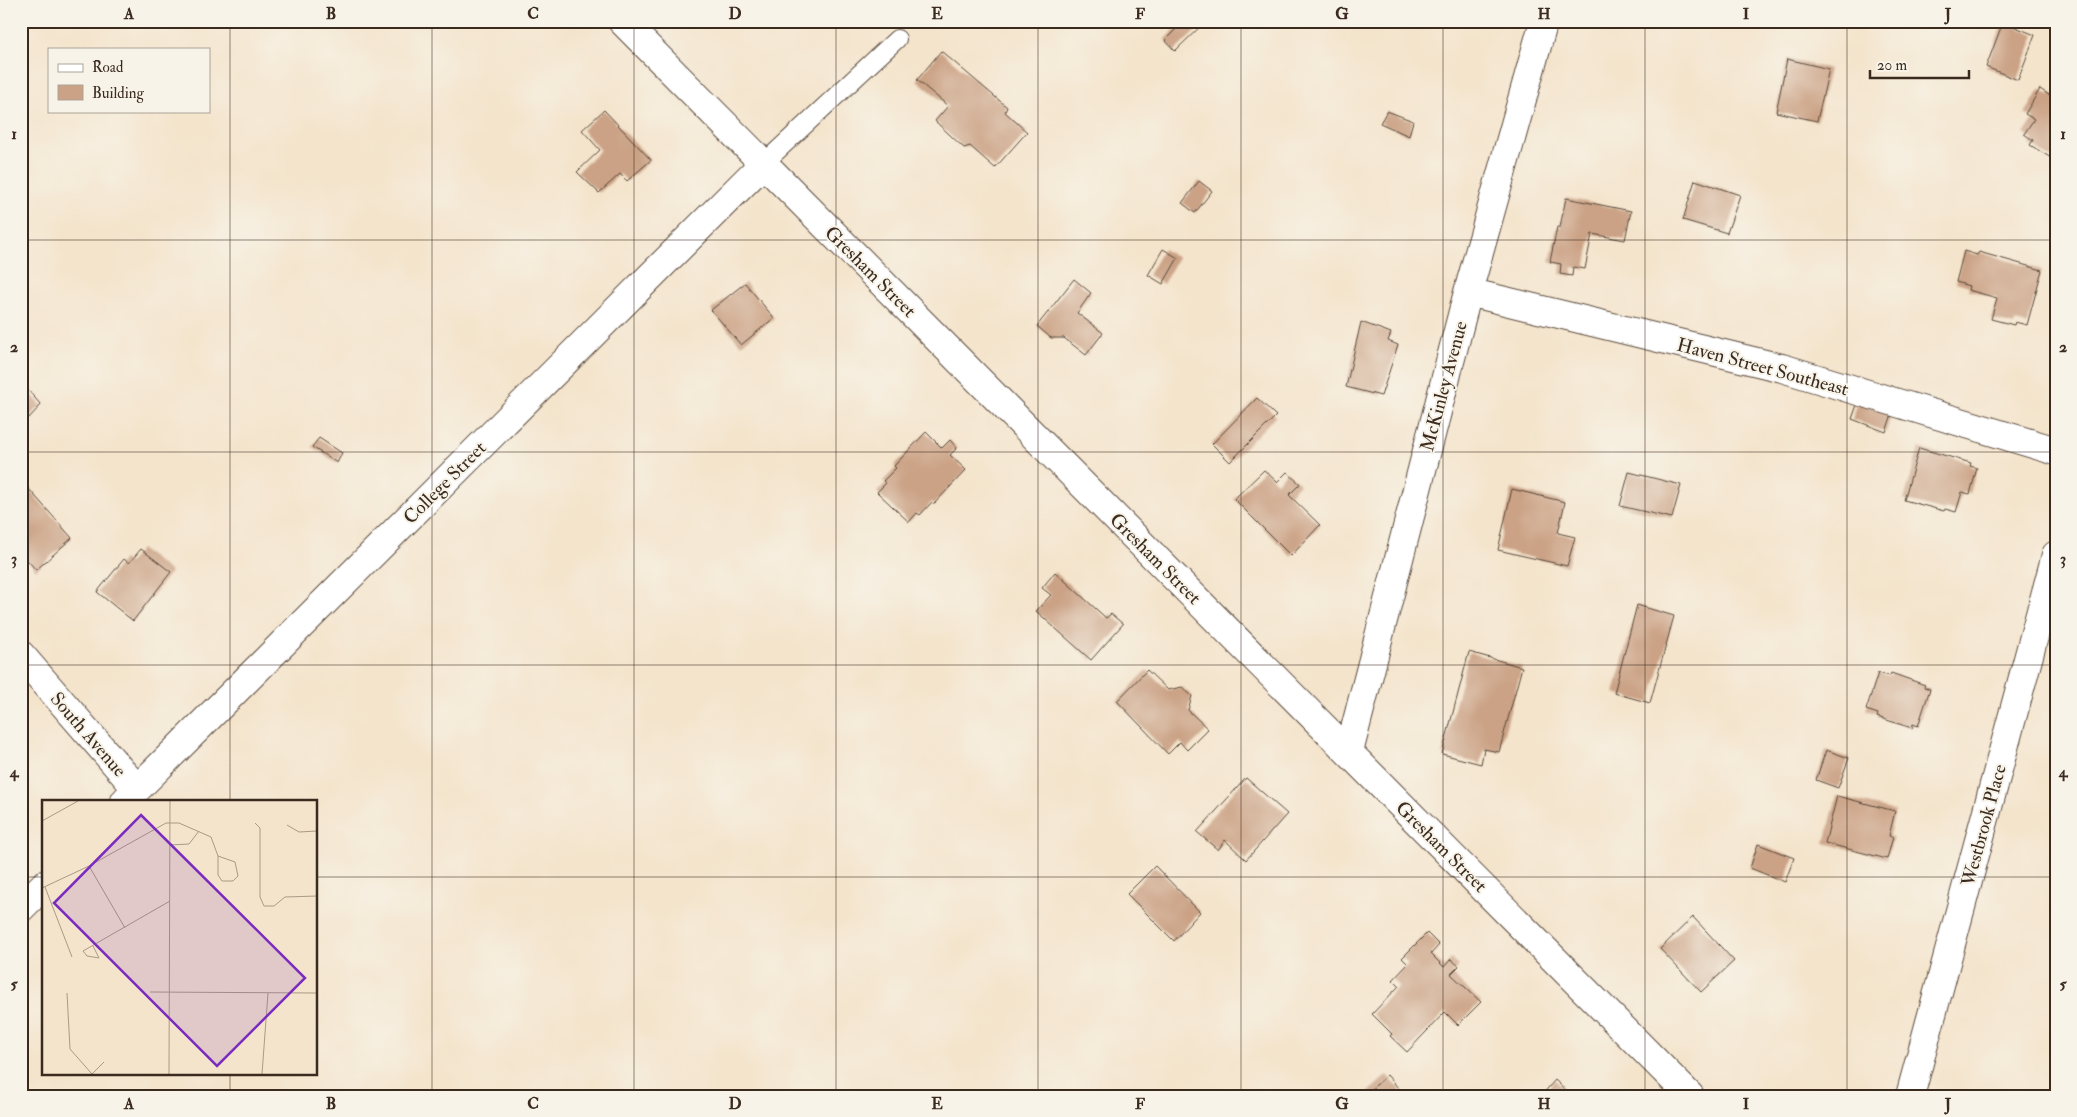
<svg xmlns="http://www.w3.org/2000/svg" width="2077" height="1117" viewBox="0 0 2077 1117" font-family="'IM FELL Double Pica',serif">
<rect width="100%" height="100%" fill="#f7f3e8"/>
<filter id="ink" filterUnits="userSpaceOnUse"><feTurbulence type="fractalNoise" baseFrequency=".02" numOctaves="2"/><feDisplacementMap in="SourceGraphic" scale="10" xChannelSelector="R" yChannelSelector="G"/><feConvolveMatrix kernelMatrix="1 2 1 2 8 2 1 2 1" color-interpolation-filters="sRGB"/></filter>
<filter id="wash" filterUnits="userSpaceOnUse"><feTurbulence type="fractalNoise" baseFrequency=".0096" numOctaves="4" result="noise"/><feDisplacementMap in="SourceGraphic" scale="20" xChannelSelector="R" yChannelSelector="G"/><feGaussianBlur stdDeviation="1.12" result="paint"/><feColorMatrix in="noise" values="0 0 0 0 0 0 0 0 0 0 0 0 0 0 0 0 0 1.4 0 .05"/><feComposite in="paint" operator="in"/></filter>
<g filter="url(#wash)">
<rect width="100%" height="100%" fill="#f4e4cc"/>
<g id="blocks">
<path fill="#cba285" d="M 1184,21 L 1206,21 L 1175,51 L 1165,40 Z
M 1777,21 L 1791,21 L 1790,25 Z
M 2003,22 L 2035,35 L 2018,80 L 1986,67 Z
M 941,51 L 1007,107 L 1005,112 L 1027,132 L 995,168 L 970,146 L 964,148 L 935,121 L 948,106 L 917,80 Z
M 1787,59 L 1829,69 L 1817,121 L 1776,112 Z
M 2040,89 L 2049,95 L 2051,93 L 2056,96 L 2056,161 L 2030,145 L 2033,140 L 2024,134 L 2034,119 L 2025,114 Z
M 604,110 L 651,160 L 627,181 L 620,174 L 599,193 L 577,172 L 600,150 L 582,130 Z
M 1387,111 L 1413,121 L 1409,136 L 1380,123 Z
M 1695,180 L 1740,195 L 1727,233 L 1683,220 Z
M 1199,181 L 1212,191 L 1195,213 L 1182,203 Z
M 1566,198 L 1631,211 L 1625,240 L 1592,234 L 1585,269 L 1573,267 L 1572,276 L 1560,274 L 1561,264 L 1550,262 L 1557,227 L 1560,227 Z
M 1163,249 L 1178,258 L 1163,284 L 1148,275 Z
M 1964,251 L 1977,255 L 1979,252 L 2042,270 L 2027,325 L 2015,322 L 2014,325 L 1991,319 L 1997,298 L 1968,290 L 1969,286 L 1956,282 Z
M 1074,279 L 1091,293 L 1077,313 L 1103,333 L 1086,355 L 1064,338 L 1051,338 L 1037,326 Z
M 745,283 L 774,318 L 741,345 L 711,310 Z
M 1361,322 L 1391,333 L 1388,341 L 1398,345 L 1381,396 L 1346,387 Z
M 27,389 L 41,405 L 29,418 L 21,411 L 21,395 Z
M 1257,398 L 1276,416 L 1230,462 L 1212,444 Z
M 1858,402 L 1892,414 L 1886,432 L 1852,419 Z
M 926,432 L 942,448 L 950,440 L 957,448 L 950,455 L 966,470 L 934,504 L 932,502 L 920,515 L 917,513 L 909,522 L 877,492 L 886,483 L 883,481 L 896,468 L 894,466 Z
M 319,438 L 342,453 L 337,463 L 312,447 Z
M 1919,448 L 1971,463 L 1970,466 L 1977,468 L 1970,494 L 1962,492 L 1956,512 L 1945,509 L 1944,511 L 1904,500 Z
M 1264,470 L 1277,482 L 1287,472 L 1300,484 L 1289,495 L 1320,525 L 1291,556 L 1234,499 Z
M 1629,472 L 1681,485 L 1672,518 L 1620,506 Z
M 21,480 L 72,538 L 36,570 L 21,553 Z
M 1512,489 L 1565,502 L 1558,533 L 1575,537 L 1567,566 L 1498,550 Z
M 141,549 L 171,572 L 133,621 L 97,592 L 124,559 L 129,563 Z
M 1055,572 L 1106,618 L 1111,614 L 1123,624 L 1091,660 L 1036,611 L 1051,595 L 1042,588 Z
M 1637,605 L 1674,616 L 1650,703 L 1614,693 Z
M 1469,652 L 1522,667 L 1499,752 L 1484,749 L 1481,764 L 1442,754 Z
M 1147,670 L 1168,690 L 1182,687 L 1192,696 L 1188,710 L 1208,729 L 1187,750 L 1180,742 L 1168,754 L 1117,701 Z
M 1878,673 L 1890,676 L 1891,673 L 1925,685 L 1924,687 L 1930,689 L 1918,726 L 1913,724 L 1912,728 L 1877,717 L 1878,714 L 1866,710 Z
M 1826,750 L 1849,758 L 1838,788 L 1816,780 Z
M 1246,778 L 1287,814 L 1246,860 L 1225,840 L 1218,850 L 1197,832 Z
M 1837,796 L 1895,811 L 1889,836 L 1893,837 L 1887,859 L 1825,843 Z
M 1758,844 L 1794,858 L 1785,882 L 1750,868 Z
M 1155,866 L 1200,912 L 1174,941 L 1127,894 Z
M 1693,917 L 1734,961 L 1701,992 L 1660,949 Z
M 1427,933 L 1439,945 L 1431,954 L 1444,967 L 1451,959 L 1459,966 L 1451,974 L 1481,1002 L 1458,1025 L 1445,1012 L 1407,1052 L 1390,1036 L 1392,1034 L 1372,1014 L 1399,986 L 1393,980 L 1408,964 L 1402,958 Z
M 1387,1075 L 1405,1096 L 1364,1096 Z
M 1555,1080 L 1572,1096 L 1541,1096 Z"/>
</g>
</g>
<g filter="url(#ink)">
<use href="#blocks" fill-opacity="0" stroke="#574638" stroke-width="1"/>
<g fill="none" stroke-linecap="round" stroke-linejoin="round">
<defs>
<path id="lane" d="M 764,163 L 897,39"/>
<path id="street" d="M 622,21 L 1690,1096
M 1468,292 L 1782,368 L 2056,451
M 21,655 L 137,789
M 1349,752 L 1468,292 L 1544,21
M 125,801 L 764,163
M 21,908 L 44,885
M 1910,1096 L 2056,555"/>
</defs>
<use href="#lane" stroke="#574638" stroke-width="20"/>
<use href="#street" stroke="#574638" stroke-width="30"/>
<use href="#lane" stroke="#fff" stroke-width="18"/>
<use href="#street" stroke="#fff" stroke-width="28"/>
</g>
</g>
<path fill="none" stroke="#3b2a1e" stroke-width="1" stroke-opacity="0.55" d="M 230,21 L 230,801M 432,21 L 432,1096M 634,21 L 634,1096M 836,21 L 836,1096M 1038,21 L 1038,1096M 1241,21 L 1241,1096M 1443,21 L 1443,1096M 1645,21 L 1645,1096M 1847,21 L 1847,1096M 21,240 L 2056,240M 21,452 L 2056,452M 21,665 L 2056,665M 21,877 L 44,877M 316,877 L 2056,877M 230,1073 L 230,1096"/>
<g text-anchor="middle" stroke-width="4" stroke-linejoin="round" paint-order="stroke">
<g font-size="19" fill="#3b2a1e" stroke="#f7f3e8">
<text transform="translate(871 271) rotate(45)" y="7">Gresham Street</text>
<text transform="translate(1763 366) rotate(15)" y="7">Haven Street Southeast</text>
<text transform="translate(1443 386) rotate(-75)" y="7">McKinley Avenue</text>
<text transform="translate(444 482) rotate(-45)" y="7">College Street</text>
<text transform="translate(1156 558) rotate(45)" y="7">Gresham Street</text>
<text transform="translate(89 734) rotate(49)" y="7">South Avenue</text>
<text transform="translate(1983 825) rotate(-75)" y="7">Westbrook Place</text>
<text transform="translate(1442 846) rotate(45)" y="7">Gresham Street</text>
</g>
</g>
<g transform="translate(42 800)">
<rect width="275" height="275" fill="#f4e4cc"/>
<path fill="none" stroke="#aa9a86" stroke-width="1" d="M 0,21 L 36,1M 213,23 L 218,28 L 218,97 L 222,106 L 232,106 L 243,97 L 275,96M 245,25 L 257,32 L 275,31M 128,45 L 147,44 L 157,31M 47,66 L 83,128M 3,87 L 30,157M 0,88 L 47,66 L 124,23 L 137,23 L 169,37 L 176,56 L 176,75 L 180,81 L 191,81 L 196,76 L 193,62 L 176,56M 51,146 L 57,158 L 45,156 L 41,151 L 128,101M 108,192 L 275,193M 25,193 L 28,249 L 50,274M 50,274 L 62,262M 127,274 L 128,1M 220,274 L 226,193"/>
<path fill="#7b2cbf" fill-opacity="0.15" stroke="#7b2cbf" stroke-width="2.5" d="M 99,15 L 263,178 L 175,266 L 12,103 Z"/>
<rect width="275" height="275" fill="none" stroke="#3b2a1e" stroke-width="2.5"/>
</g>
<rect width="2077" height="1117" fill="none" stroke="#f7f3e8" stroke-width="55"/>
<rect x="48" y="48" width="162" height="65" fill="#f7f3e8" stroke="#aca397"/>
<rect x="58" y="64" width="25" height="8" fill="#ffffff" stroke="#aca397"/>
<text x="92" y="72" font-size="15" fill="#3b2a1e">Road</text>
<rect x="58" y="85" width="25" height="15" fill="#cba285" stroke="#aca397"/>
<text x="92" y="98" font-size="15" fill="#3b2a1e">Building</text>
<path d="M1870 70v8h99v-8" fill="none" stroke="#3b2a1e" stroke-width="2.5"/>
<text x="1877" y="70" font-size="15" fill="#3b2a1e" stroke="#f7f3e8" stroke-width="4" paint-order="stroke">20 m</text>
<rect x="28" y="28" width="2022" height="1062" fill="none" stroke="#3b2a1e" stroke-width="2"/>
<g font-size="16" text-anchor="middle" font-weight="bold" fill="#3b2a1e">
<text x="129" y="19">A</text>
<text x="331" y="19">B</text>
<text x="533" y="19">C</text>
<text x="735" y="19">D</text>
<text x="937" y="19">E</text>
<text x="1140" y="19">F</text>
<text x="1342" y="19">G</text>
<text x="1544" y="19">H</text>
<text x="1746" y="19">I</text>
<text x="1948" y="19">J</text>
<text x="14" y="139">1</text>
<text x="2063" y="139">1</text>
<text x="14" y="352">2</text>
<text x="2063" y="352">2</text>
<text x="14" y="564">3</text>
<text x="2063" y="564">3</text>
<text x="14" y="777">4</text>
<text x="2063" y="777">4</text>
<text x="14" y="989">5</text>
<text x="2063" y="989">5</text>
<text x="129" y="1109">A</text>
<text x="331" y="1109">B</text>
<text x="533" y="1109">C</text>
<text x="735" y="1109">D</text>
<text x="937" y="1109">E</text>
<text x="1140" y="1109">F</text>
<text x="1342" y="1109">G</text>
<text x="1544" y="1109">H</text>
<text x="1746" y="1109">I</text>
<text x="1948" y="1109">J</text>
</g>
</svg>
